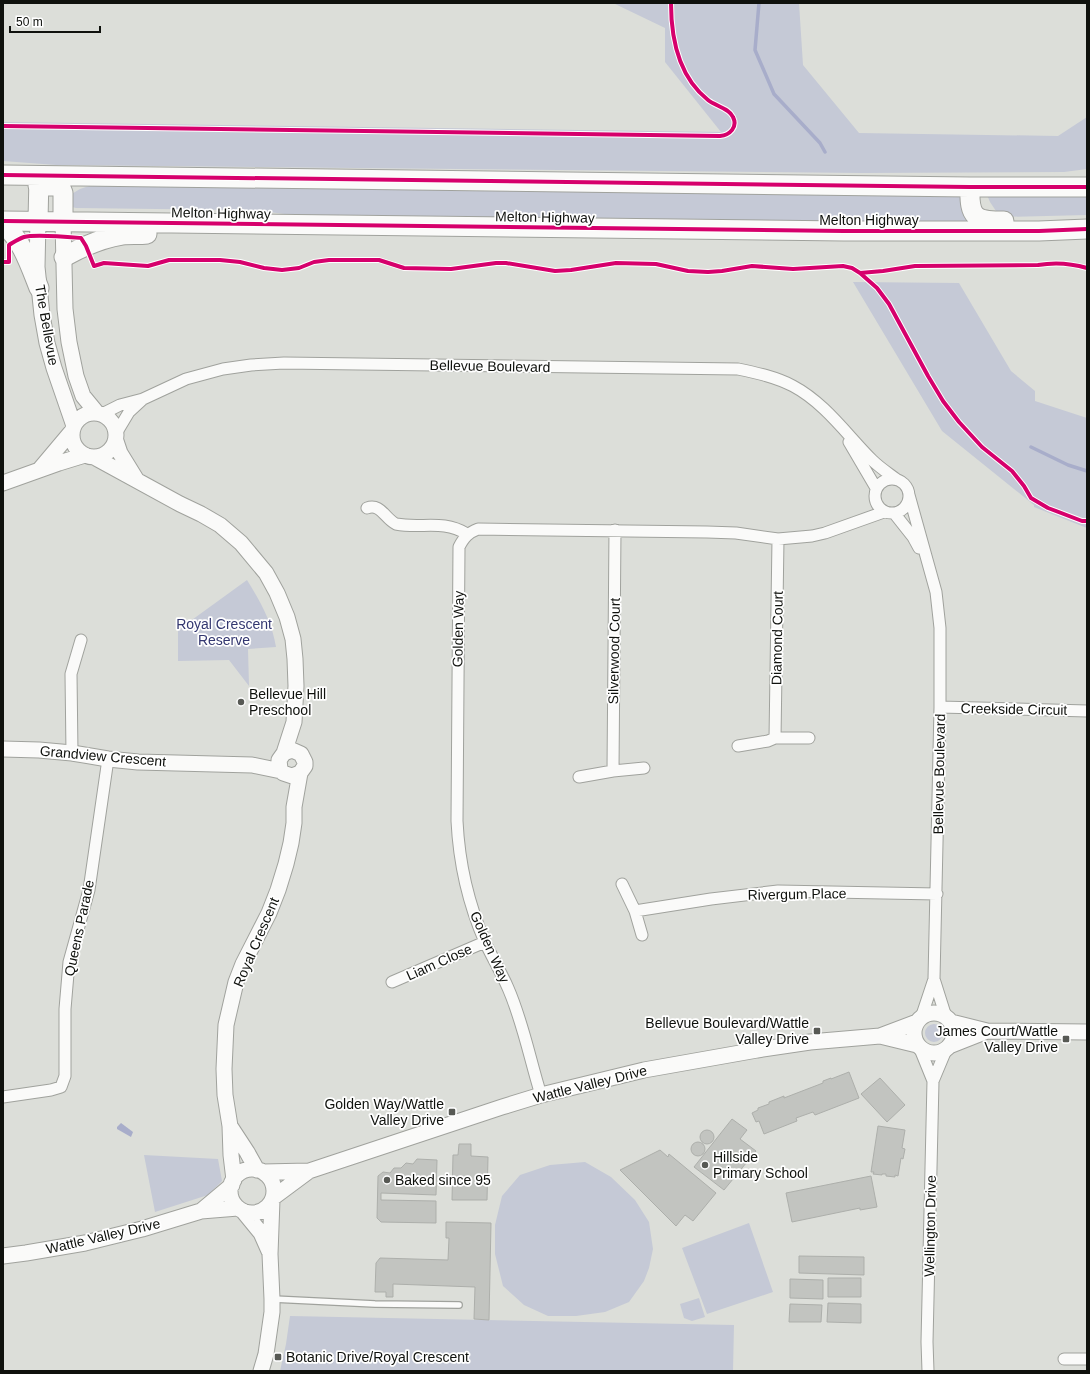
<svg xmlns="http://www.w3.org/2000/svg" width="1090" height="1374" viewBox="0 0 1090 1374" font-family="Arial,sans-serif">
<rect width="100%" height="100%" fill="#dcded9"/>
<path fill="#c5c9d6" d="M 613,3 L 799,3 L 803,65 L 859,133 L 1058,136 L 1087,117 L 1087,169 L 1064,172 L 862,173 L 56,165 L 3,161 L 3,122 L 721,132 L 665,62 L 665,28 Z
M 95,184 L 964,195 L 970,223 L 307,217 L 262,211 L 238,210 L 76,208 L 72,207 L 70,195 L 80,189 Z
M 1087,194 L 1087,215 L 1000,217 L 990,202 L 987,195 Z
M 853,282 L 959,283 L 1011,371 L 1035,391 L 1035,401 L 1087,418 L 1087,528 L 1034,507 L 1034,505 L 942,431 Z
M 247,580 C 260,601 272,622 276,647 L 248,649 L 249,686 L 229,660 L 178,661 L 178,630 Z
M925 1033a9 9 0 1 1 18 0a9 9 0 1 1-18 0Z
M 144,1155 L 218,1159 L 222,1181 L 208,1195 L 155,1212 Z
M 585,1162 L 611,1177 L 635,1200 L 649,1222 L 653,1249 L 649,1268 L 644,1281 L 629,1302 L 605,1312 L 576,1316 L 548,1316 L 524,1305 L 503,1286 L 495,1254 L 495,1225 L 502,1196 L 520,1175 L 550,1165 Z
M 749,1223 L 773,1292 L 707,1314 L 682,1248 Z
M 699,1298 L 705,1317 L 692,1321 L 684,1318 L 680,1304 Z
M 290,1316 L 734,1325 L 733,1371 L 280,1371 L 286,1344 Z"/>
<path fill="#a8adca" d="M 121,1123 L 133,1132 L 131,1137 L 117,1129 L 117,1127 Z"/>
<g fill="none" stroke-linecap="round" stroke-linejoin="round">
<path stroke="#a8adca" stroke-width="3.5" d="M 759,3 L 755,50 L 774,94 L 820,143 L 825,152
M 1031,447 L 1068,465 L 1087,471"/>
</g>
<path fill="#c2c4c0" stroke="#adafab" d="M 849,1072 L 859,1098 L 815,1115 L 813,1112 L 796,1118 L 797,1121 L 764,1134 L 759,1121 L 756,1122 L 752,1113 L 758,1110 L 758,1108 L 769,1104 L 769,1102 L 784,1096 L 784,1098 L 823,1083 L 823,1081 L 831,1078 L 831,1079 Z
M 880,1078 L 905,1105 L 887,1122 L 861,1094 Z
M 732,1119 L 747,1130 L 740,1139 L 756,1151 L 724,1190 L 694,1167 Z
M 878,1126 L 905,1130 L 902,1148 L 905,1149 L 903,1159 L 901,1158 L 898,1176 L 895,1175 L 895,1177 L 886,1176 L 886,1174 L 882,1174 L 882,1175 L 873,1174 L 874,1172 L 871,1172 Z
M700 1137a7 7 0 1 1 14 0a7 7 0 1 1-14 0Z
M691 1149a7 7 0 1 1 14 0a7 7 0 1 1-14 0Z
M 459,1144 L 471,1144 L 471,1156 L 488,1157 L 487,1200 L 452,1200 L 453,1155 L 458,1155 Z
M 660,1150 L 668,1157 L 669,1154 L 716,1193 L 693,1221 L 685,1215 L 676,1226 L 620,1170 Z
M 417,1159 L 437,1160 L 436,1195 L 381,1193 L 381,1200 L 436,1201 L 436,1223 L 381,1222 L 377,1218 L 378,1176 L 383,1172 L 390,1173 L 394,1168 L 401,1168 L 406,1163 L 413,1164 Z
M 871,1176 L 877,1207 L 860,1210 L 860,1208 L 792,1222 L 786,1193 Z
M 446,1222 L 491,1223 L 489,1320 L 474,1319 L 475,1287 L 393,1284 L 393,1297 L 386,1297 L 386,1292 L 375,1292 L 376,1263 L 380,1258 L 448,1260 L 449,1238 L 446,1238 Z
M 799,1256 L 864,1257 L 864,1275 L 799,1273 Z
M 828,1278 L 861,1278 L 861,1297 L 828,1297 Z
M 790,1279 L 823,1280 L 823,1299 L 790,1298 Z
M 828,1303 L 861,1304 L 861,1323 L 827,1322 Z
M 790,1304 L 822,1305 L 821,1322 L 789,1322 Z"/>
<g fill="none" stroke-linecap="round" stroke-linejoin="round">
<defs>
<path id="lane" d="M 273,1299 L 375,1304 L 459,1305"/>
<path id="street" d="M 102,414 L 120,405 L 143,399 L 186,379 L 223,369 L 251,365 L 284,363 L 738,369 C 757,373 776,377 793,386 C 825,403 847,435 872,460 C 879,467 888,473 896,479
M 117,432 L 129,412 L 142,400
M 849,442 L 876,488
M875 496a17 17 0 1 1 34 0a17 17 0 1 1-34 0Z
M 909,495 L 936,592 L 940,628 L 940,707 L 934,979 L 921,1018
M 367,508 C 381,503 385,519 396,524 C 422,529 442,519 467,534
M 894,513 L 913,537 L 919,548
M 615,530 L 613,771 L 644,768
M 778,539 L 775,738 L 809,738
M 940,707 L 1087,711
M 738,746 L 768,741 L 775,738
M 72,753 L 71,674 L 81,640
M 579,777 L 613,771
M 622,884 L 635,911
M 642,935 L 635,911 L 711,899 L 778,891 L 937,894
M 934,979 L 946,1017
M 392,982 L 485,942
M 920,1049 L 933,1081 L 927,1342 L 928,1371
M 933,1081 L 946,1050
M 541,1095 C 530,1060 523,1022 508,988 C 501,972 492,957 485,942 C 468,903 459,862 457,821 L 459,547 C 464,537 468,533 478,529 L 707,532 L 736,533 L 778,539 L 812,536 L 825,533 L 884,512
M 3,1097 L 51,1090 L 61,1087 L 65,1076 L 65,1009 L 69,962 L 89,890 L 108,759
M 1064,1359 L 1087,1359"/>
<path id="secondary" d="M 38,221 L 37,267 L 42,315 L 47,343 L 54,368 L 74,426
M 63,221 L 65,309 L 69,342 L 76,376 L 83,396 L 97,413
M72 435a22 22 0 1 1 44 0a22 22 0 1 1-44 0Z
M 116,441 L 120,453 L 136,479
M 94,457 L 180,504 L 201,514 L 220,525 L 241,543 L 266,573 L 277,593 L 287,617 L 293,639 L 295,659 L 296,686 L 294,722 L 284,753 L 279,760 L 280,769 L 283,773 L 292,776 L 300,773 L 305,766 L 305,762 L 301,754 L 292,750 L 284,753
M 40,469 L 72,431
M 3,483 L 59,463 L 85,455
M 3,749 L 39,750 L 72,753 L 108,759 L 138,762 L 252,765 L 281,771
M914 1033a20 20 0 1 1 40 0a20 20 0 1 1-40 0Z
M 951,1022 L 987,1031 L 1087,1032
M 880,1036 L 917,1045
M 949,1046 L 987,1031
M 230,1126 L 247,1152 L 257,1170
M230 1191a22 22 0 1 1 44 0a22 22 0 1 1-44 0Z
M 263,1172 L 309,1171 L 502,1107 L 541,1095 L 644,1070 L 757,1050 L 810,1042 L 880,1036 L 917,1022
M 234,1180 L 231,1155 L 230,1126 L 225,1095 L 224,1069 L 226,1025 L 236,982 L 243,964 L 269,913 L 278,890 L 286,864 L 291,843 L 294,823 L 294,807 L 300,773
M 274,1197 L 309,1171
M 201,1211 L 232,1185
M 243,1211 L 261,1233 L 269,1251
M 3,1256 L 26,1253 L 85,1243 L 142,1229 L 201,1211 L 238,1208
M 261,1371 L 266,1354 L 272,1312 L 272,1299 L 270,1254 L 272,1200"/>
<path id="highway" d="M 3,175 L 970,187 L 1087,187
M 38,186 L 57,186 L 61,188 L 63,193 L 63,221
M 970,187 C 969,218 975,221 1004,221
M 3,221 L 844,231 L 1039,231 L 1087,229
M 38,221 L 39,176
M 3,225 C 21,237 31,268 39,288
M 64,257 C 82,247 102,238 122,235 C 130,234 139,235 147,234"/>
</defs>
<use href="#lane" stroke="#a0a29d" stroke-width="8"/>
<use href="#street" stroke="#a0a29d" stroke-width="13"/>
<use href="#secondary" stroke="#a0a29d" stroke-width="17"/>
<use href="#highway" stroke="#a0a29d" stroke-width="21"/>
<use href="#lane" stroke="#fafaf9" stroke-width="5.5"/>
<use href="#street" stroke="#fafaf9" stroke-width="11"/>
<use href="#secondary" stroke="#fafaf9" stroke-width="15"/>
<use href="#highway" stroke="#fafaf9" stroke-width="19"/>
<defs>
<path id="cycleway" d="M 3,126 L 720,136 C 730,135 738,127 733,117 C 729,108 715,106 708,100 C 679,77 671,38 671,3
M 3,175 L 970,187 L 1087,187
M 3,221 L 844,231 L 1039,231 L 1087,229
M 3,262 L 9,262 L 9,245 C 14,242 18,239 24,237 C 35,234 69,237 81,238 L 86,246 L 94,266 L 104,263 L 148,266 L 169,260 L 220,260 L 240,262 L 264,268 L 282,270 L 299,268 L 314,262 L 329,260 L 379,260 L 404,268 L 451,269 L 496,263 L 506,263 L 555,271 L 571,270 L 616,263 L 656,264 L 688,271 L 708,272 L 722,271 L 752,266 L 793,269 L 843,266 L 852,268 L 860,273 L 883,271 L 915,266 L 1038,265 C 1055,262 1070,263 1087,268
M 860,273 L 877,288 L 889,304 L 928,376 L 943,401 L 959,422 L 982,447 L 1012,471 L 1024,486 L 1031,498 L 1048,508 L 1082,521 L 1087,521"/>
</defs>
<use href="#cycleway" stroke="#fff" stroke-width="6"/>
<use href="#cycleway" stroke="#d6006c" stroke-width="4"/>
</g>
<g fill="#575954" stroke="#fff" stroke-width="1.5">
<circle cx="241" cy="702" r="4"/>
<rect x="813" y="1027" width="8" height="8" rx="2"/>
<rect x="1062" y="1035" width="8" height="8" rx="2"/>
<rect x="448" y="1108" width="8" height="8" rx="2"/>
<circle cx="705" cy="1165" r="4"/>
<circle cx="387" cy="1180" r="4"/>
<rect x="274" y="1353" width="8" height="8" rx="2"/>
</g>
<g text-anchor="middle" stroke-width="3.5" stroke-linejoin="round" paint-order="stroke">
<g font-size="14" fill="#0f110d" stroke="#fff">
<text transform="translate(221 213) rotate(1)" y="5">Melton Highway</text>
<text transform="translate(545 217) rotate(1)" y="5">Melton Highway</text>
<text x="869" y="225">Melton Highway</text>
<text transform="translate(47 325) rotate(80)" y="5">The Bellevue</text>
<text transform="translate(490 366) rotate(1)" y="5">Bellevue Boulevard</text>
<text transform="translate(458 629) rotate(-89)" y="5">Golden Way</text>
<text transform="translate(777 638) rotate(-89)" y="5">Diamond Court</text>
<text transform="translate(614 651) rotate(-89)" y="5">Silverwood Court</text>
<text transform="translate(1014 709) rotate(1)" y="5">Creekside Circuit</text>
<text transform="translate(103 756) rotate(5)" y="5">Grandview Crescent</text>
<text transform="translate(939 774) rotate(-89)" y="5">Bellevue Boulevard</text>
<text transform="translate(797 894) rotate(-1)" y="5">Rivergum Place</text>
<text transform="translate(79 928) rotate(-78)" y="5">Queens Parade</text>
<text transform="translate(256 942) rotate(-67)" y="5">Royal Crescent</text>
<text transform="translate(490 947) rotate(66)" y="5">Golden Way</text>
<text transform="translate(439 962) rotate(-24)" y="5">Liam Close</text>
<text transform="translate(590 1084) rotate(-14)" y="5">Wattle Valley Drive</text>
<text transform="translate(930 1226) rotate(-89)" y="5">Wellington Drive</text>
<text transform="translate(103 1236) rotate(-13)" y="5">Wattle Valley Drive</text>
</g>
<g font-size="14" fill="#333770" stroke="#fff">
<text x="224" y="629">Royal Crescent<tspan x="224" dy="16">Reserve</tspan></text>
</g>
<g font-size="14" fill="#0f110d" stroke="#fff" text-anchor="start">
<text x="249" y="699">Bellevue Hill<tspan x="249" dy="16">Preschool</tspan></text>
<text x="809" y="1028" text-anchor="end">Bellevue Boulevard/Wattle<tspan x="809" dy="16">Valley Drive</tspan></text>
<text x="1058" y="1036" text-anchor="end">James Court/Wattle<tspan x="1058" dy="16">Valley Drive</tspan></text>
<text x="444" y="1109" text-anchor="end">Golden Way/Wattle<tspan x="444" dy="16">Valley Drive</tspan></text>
<text x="713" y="1162">Hillside<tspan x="713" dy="16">Primary School</tspan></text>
<text x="395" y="1185">Baked since 95</text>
<text x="286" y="1362">Botanic Drive/Royal Crescent</text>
</g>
</g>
<rect width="1090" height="1374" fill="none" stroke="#0f110d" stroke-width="8"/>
<path d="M10 26v6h90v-6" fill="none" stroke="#0f110d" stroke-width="2"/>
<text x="16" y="26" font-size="12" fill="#0f110d" stroke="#ffffff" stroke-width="3" paint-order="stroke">50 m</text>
</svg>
